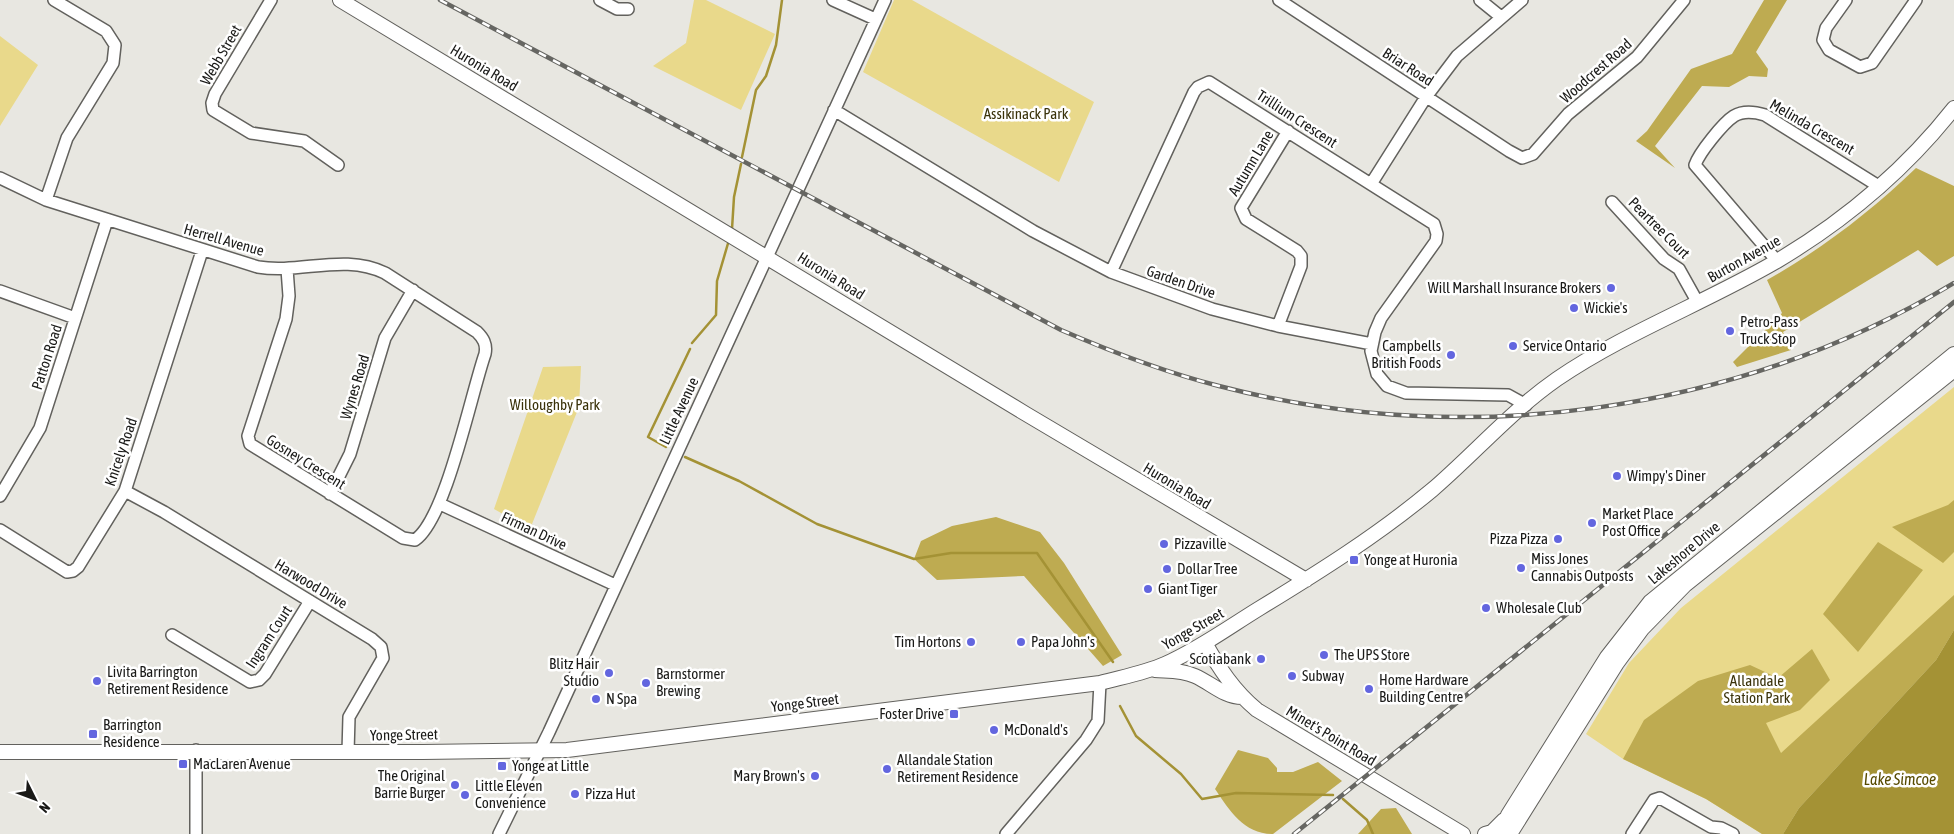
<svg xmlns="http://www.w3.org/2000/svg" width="1954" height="834" viewBox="0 0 1954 834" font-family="'Asap Condensed',sans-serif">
<rect width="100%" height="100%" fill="#e8e7e1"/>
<path fill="#e9d98b" d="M 694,0 L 706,0 L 775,34 L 741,110 L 653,66 L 686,43 Z
M 894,0 L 912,0 L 1094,102 L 1059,182 L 863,72 Z
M 0,36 L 38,65 L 0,126 Z
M 581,366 L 579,407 L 530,529 L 494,509 L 543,367 Z
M 1954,387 L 1954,630 L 1936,660 L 1799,808 L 1783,834 L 1762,834 L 1706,799 L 1623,759 L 1586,734 L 1629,663 L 1681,608 Z"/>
<path fill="#beab51" d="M 1764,0 L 1787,0 L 1756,52 L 1768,69 L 1767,77 L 1749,76 L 1729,87 L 1702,86 L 1655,146 L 1675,168 L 1636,141 L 1647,131 L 1691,69 L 1732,54 Z
M 1916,168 L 1954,186 L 1954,256 L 1937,266 L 1918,250 L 1783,332 L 1791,350 L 1737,367 L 1733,362 L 1782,313 L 1767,280 C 1822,249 1870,212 1916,168 Z
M 1954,500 L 1954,552 L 1943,563 L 1892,527 L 1948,505 Z
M 996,517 L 1040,532 L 1064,563 L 1122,655 L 1103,666 L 1024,576 L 937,580 L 914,559 L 921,541 L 952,526 Z
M 1878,542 L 1923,570 L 1858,652 L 1823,614 Z
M 1954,595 L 1954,630 L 1936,660 L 1799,808 L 1783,834 L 1762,834 L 1706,799 L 1623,759 L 1644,720 L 1698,681 L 1750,665 L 1778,678 L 1812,649 L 1830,680 L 1800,710 L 1766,723 L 1781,753 Z
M 1238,750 L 1268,758 L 1277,768 L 1277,772 L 1293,772 L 1318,762 L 1342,781 L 1273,834 C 1244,834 1230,811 1215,789 Z
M 1396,808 L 1412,834 L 1358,834 L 1381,809 Z"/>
<path fill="#a49235" d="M 1954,630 L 1954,834 L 1783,834 L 1799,808 L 1936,660 Z"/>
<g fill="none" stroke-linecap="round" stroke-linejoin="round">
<path stroke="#a49235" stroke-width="2.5" d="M 742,157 L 756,90 L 766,76 L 776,45 L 782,0
M 732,229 L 734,197 L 741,164
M 692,343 L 716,315 L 717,281 L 729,240
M 666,447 L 648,437 L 690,349
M 685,457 L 739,481 L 817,524 L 914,559 L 951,553 L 1037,553 L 1113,662
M 1120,706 L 1136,736 L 1181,774 L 1202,799 L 1236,793 L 1333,795
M 1343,799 L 1367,820 L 1373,834"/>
<defs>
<path id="minor" d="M 271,0 L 215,94 L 212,103 L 213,110 L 251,133 L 304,141 L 338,165
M 600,0 L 617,9 L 628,9
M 833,0 L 875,19
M 1279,0 L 1509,151 L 1522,158 L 1533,154 L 1568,114 L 1637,57 L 1684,0
M 1480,0 L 1501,17
M 1846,0 L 1826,28 L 1823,40 L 1829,50 L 1860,67 L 1872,63 L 1916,0
M 834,110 L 1033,231 L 1111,272 L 1212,309 L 1278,326 L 1372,344
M 0,178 L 46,200 L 258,267 C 301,274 344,253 385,273 L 477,332 C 483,338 487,344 485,354 C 471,394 446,519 415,540 L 403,538 L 250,444 L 248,436 L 286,319 L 289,296 L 287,269
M 1371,184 L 1426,97 L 1457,56 L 1522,0
M 46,200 L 67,138 L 113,63 L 115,45 L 106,31 L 54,0
M 1612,202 L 1664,259 L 1679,269 L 1698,303
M 1777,261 L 1695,165 C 1699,153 1723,123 1734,116 C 1744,110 1755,112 1765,115 L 1880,187
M 1111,272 L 1194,92 L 1198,87 L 1209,82 L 1434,224 L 1437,234 L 1436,241 L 1381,318 L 1375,332 L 1371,351 L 1377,374 L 1387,386 L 1406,393 L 1508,395 L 1526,405
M 0,291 L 75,318
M 1278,326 L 1301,266 L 1301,256 L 1297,251 L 1246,219 L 1241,208 L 1288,131
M 125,491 L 164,512 L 372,639 L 381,647 L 383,658 L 349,717 L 348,752
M 330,494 L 350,454 L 385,338 L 413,290
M 0,496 L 40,428 L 107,220
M 440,504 L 615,585
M 0,530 L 67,572 L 73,571 L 78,567 L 125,491 L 202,251
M 172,635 L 250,682 L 259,680 L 265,674 L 310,601
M 196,834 L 196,750
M 499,834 L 549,732 L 885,0
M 1006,834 L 1086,740 L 1098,721 L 1100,683
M 1632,834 L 1654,800 L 1660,798 L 1711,827 L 1721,828 L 1733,834"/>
<path id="major" d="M 340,0 L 1026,414 L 1306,580
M 1205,643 C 1219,668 1234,691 1257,710 L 1463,834
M 1155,670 C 1169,671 1182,670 1195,676 C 1211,683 1224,697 1242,697
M 0,752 L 423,752 L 567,750 L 1100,683 C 1122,677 1145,673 1165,664 C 1199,649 1229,627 1260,608 C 1319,572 1378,535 1432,490 C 1474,454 1511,411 1557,379 C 1626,332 1705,303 1777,261 C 1844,221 1906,169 1954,108
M 1485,834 L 1492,832 L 1504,820
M 1500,834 L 1508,815 L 1607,657 L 1650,602 L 1954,354
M 1510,834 L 1617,663 L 1642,629 L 1685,585 L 1954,370"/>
</defs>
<use href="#minor" stroke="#62615d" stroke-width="14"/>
<use href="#major" stroke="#62615d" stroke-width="16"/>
<use href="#minor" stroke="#fff" stroke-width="11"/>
<use href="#major" stroke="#fff" stroke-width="14"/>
<defs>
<path id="rail" d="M 440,0 L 1061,330 C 1112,352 1164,372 1219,386 C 1465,450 1736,414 1954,283
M 1294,834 L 1954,302"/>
</defs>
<use href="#rail" stroke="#666662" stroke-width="4.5"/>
<use href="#rail" stroke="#fff" stroke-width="2.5" stroke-dasharray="8" stroke-linecap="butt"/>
</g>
<g fill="#6366df" stroke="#fff" stroke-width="2">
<circle cx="1611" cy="288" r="5"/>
<circle cx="1574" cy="308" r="5"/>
<circle cx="1730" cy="331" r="5"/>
<circle cx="1513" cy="346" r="5"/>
<circle cx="1451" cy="355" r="5"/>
<circle cx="1617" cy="476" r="5"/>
<circle cx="1592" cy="523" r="5"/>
<circle cx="1558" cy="539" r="5"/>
<circle cx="1164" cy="544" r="5"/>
<rect x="1349" y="555" width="10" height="10" rx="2.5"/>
<circle cx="1521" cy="568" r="5"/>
<circle cx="1167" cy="569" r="5"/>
<circle cx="1148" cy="589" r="5"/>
<circle cx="1486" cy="608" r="5"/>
<circle cx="971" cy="642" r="5"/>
<circle cx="1021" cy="642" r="5"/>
<circle cx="1324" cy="655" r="5"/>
<circle cx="1261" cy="659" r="5"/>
<circle cx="609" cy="673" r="5"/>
<circle cx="1292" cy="676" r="5"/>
<circle cx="97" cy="681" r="5"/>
<circle cx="646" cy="683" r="5"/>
<circle cx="1369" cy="689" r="5"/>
<circle cx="596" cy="699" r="5"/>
<rect x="949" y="709" width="10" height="10" rx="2.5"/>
<circle cx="994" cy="730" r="5"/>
<rect x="88" y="729" width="10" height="10" rx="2.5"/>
<rect x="178" y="759" width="10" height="10" rx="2.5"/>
<rect x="497" y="761" width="10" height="10" rx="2.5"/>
<circle cx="887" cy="769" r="5"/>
<circle cx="815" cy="776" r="5"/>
<circle cx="455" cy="785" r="5"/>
<circle cx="575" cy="794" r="5"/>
<circle cx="465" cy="795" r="5"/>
</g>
<g text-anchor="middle" stroke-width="5" stroke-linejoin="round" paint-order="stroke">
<g font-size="15" fill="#1a1a18" stroke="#fff">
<text transform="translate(221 55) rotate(-60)" y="5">Webb Street</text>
<text transform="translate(1408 67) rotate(33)" y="5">Briar Road</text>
<text transform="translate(484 68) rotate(31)" y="5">Huronia Road</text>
<text transform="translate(1596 71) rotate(-41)" y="5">Woodcrest Road</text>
<text transform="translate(1297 119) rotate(33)" y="5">Trillium Crescent</text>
<text transform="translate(1812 127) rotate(30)" y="5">Melinda Crescent</text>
<text transform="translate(1251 163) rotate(-59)" y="5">Autumn Lane</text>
<text transform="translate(1659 228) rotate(45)" y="5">Peartree Court</text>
<text transform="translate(224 240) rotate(16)" y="5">Herrell Avenue</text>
<text transform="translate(1744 259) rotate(-29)" y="5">Burton Avenue</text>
<text transform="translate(831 276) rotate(32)" y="5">Huronia Road</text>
<text transform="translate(1181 282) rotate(19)" y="5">Garden Drive</text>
<text transform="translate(47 357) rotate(-72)" y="5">Patton Road</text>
<text transform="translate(355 387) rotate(-73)" y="5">Wynes Road</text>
<text transform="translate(679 411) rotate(-65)" y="5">Little Avenue</text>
<text transform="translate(121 452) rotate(-71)" y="5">Knicely Road</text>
<text transform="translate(306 462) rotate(32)" y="5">Gosney Crescent</text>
<text transform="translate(1177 486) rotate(31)" y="5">Huronia Road</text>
<text transform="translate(534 531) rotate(25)" y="5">Firman Drive</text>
<text transform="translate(1684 553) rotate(-40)" y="5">Lakeshore Drive</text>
<text transform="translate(311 584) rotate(31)" y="5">Harwood Drive</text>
<text transform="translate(1193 629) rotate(-30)" y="5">Yonge Street</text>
<text transform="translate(269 637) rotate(-57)" y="5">Ingram Court</text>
<text transform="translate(805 703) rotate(-7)" y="5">Yonge Street</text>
<text transform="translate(404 735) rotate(-1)" y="5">Yonge Street</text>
<text transform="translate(1331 736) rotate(31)" y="5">Minet's Point Road</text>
</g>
<g font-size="15" fill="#3a320a" stroke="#fff">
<text x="1026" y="119">Assikinack Park</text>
<text x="555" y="410">Willoughby Park</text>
<text x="1757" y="686">Allandale<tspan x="1757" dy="17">Station Park</tspan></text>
</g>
<g font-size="15" fill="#1a1a18" stroke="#fff" text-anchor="start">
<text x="1601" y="293" text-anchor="end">Will Marshall Insurance Brokers</text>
<text x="1584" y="313">Wickie's</text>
<text x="1740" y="327">Petro-Pass<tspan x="1740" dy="17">Truck Stop</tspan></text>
<text x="1441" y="351" text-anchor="end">Campbells<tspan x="1441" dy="17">British Foods</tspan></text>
<text x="1523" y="351">Service Ontario</text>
<text x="1627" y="481">Wimpy's Diner</text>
<text x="1602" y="519">Market Place<tspan x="1602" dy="17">Post Office</tspan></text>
<text x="1548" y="544" text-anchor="end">Pizza Pizza</text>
<text x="1174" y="549">Pizzaville</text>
<text x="1531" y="564">Miss Jones<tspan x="1531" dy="17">Cannabis Outposts</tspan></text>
<text x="1364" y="565">Yonge at Huronia</text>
<text x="1177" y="574">Dollar Tree</text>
<text x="1158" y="594">Giant Tiger</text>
<text x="1496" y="613">Wholesale Club</text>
<text x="961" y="647" text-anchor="end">Tim Hortons</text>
<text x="1031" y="647">Papa John's</text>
<text x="1334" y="660">The UPS Store</text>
<text x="1251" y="664" text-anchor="end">Scotiabank</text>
<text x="599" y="669" text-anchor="end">Blitz Hair<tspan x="599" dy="17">Studio</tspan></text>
<text x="107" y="677">Livita Barrington<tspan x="107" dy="17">Retirement Residence</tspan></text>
<text x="656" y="679">Barnstormer<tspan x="656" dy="17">Brewing</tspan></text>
<text x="1302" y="681">Subway</text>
<text x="1379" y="685">Home Hardware<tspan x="1379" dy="17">Building Centre</tspan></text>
<text x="606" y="704">N Spa</text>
<text x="944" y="719" text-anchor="end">Foster Drive</text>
<text x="103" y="730">Barrington<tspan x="103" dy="17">Residence</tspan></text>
<text x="1004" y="735">McDonald's</text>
<text x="897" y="765">Allandale Station<tspan x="897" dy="17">Retirement Residence</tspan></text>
<text x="193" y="769">MacLaren Avenue</text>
<text x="512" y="771">Yonge at Little</text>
<text x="445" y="781" text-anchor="end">The Original<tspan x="445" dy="17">Barrie Burger</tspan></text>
<text x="805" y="781" text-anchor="end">Mary Brown's</text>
<text x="475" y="791">Little Eleven<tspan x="475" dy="17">Convenience</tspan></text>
<text x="585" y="799">Pizza Hut</text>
</g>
<g font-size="16" font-style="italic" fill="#574a00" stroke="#fff">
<text x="1900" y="785">Lake Simcoe</text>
</g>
</g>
<g transform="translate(35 799) rotate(132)" stroke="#ffffff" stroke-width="4" paint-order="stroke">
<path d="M0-4L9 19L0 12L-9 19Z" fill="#1a1a18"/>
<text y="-8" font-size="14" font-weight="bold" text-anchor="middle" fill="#1a1a18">N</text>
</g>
</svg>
